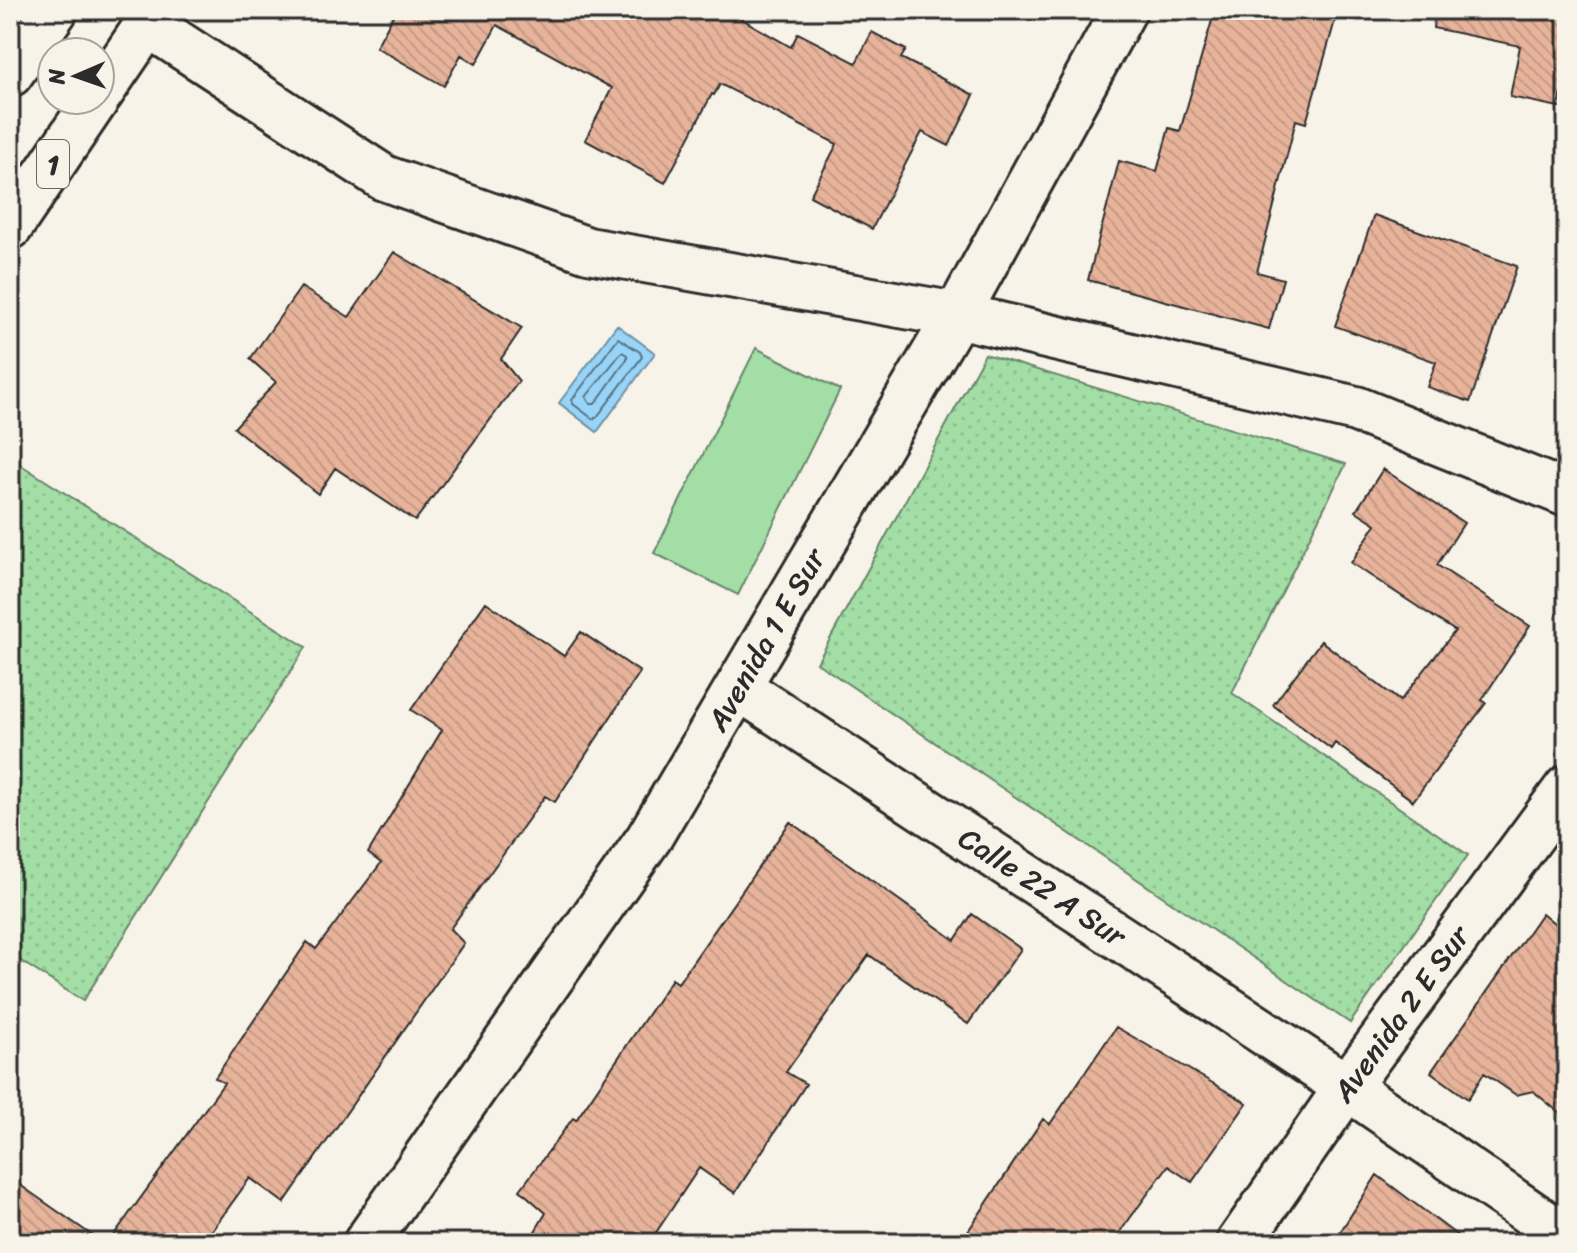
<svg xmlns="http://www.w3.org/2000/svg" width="1577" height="1253" viewBox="0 0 1577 1253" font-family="Sriracha,sans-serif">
<defs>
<pattern id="grass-dots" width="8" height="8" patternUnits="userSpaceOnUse" patternTransform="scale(2)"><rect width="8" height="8" fill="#a2dea5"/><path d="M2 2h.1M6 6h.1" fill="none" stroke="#8cbf8e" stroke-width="1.8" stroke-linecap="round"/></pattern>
<pattern id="building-back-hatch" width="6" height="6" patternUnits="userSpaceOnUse" patternTransform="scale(2)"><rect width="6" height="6" fill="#e7b39a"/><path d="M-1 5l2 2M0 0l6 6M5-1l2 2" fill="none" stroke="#c69a85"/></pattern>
</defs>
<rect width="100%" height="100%" fill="#f7f3e8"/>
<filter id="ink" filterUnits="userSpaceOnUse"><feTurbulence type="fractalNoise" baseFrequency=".0125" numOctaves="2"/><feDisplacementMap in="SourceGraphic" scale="16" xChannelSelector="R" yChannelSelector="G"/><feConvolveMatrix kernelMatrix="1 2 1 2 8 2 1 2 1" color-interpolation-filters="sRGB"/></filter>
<g filter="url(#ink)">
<path fill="url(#grass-dots)" stroke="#668468" stroke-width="2" d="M 985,354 L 1346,464 L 1232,693 L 1468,855 L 1350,1023 L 817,663 Z
M 10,458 L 306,647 L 83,1001 L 10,954 Z"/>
<path fill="#a2dea5" stroke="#668468" stroke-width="2" d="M 756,348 L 840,390 L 738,595 L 654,553 Z"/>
<path fill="#97d4f8" stroke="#6c90a6" stroke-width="2" d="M 617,325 L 655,353 L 597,432 L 559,403 Z"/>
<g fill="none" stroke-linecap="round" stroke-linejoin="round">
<path stroke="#566f7d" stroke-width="2" d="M 618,338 L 640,352 L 642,357 L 597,417 L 593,419 L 573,404 L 572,400 Z
M 622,352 L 627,355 L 627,359 L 595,404 L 590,404 L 586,397 Z"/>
</g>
<path fill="url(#building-back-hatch)" stroke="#2b2b2b" stroke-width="2" d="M 396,10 L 726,10 L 791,47 L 798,33 L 856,63 L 872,32 L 906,50 L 901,58 L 974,95 L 949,146 L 922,132 L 872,229 L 810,196 L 837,144 L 720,84 L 714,95 L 712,94 L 665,183 L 585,140 L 612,88 L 497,25 L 476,64 L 461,55 L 444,86 L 376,47 Z
M 1215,10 L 1338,10 L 1306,123 L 1296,120 L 1257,272 L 1283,279 L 1269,329 L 1088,280 L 1119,161 L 1157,171 L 1169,128 L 1180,131 Z
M 1435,10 L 1567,10 L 1567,67 L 1559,107 L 1510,97 L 1520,46 L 1433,28 Z
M 1374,215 L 1517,266 L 1470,402 L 1427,387 L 1436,362 L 1335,326 Z
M 394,252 L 522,328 L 501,359 L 519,381 L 415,521 L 335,468 L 318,494 L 234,428 L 276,382 L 250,359 L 301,287 L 349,317 Z
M 1383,469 L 1464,523 L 1437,565 L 1530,626 L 1482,700 L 1486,703 L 1413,801 L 1335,743 L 1331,749 L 1273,705 L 1321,641 L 1400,701 L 1455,631 L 1351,563 L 1376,524 L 1356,511 Z
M 486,602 L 564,656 L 581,632 L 640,672 L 555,802 L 545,796 L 450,929 L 464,943 L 284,1203 L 250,1178 L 203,1243 L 108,1243 L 224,1083 L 215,1078 L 307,942 L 316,949 L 381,863 L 368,853 L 442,730 L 411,710 Z
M 790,822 L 955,940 L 972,914 L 1021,949 L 968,1024 L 869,955 L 786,1072 L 806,1084 L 735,1193 L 699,1168 L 649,1243 L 528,1243 L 546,1213 L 520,1190 L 573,1118 L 576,1120 L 672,979 L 678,983 Z
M 1542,913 L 1567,934 L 1567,1119 L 1533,1091 L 1516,1095 L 1484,1073 L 1468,1099 L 1431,1072 Z
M 1116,1027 L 1247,1103 L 1192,1182 L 1168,1166 L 1112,1243 L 960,1243 L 1043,1119 L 1050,1124 Z
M 1377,1175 L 1467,1243 L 1333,1243 Z
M 10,1178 L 103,1243 L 10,1243 Z"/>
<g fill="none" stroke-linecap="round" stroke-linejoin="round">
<defs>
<path id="minor" d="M 148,24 L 384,178 L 588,250 L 957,315 L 1356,409 L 1567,494
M 738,687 L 1347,1087 L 1567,1238
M 366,1243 L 649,838 L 957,315 L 1124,10
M 1239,1243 L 1347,1087 L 1567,788"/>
<path id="trunk" d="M 10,74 L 55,10
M 100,94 L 157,10
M 10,227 L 96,100"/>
</defs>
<use href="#minor" stroke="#2b2b2b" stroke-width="50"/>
<use href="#trunk" stroke="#2b2b2b" stroke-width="50"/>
<use href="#minor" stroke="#f7f3e8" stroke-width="44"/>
<use href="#trunk" stroke="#f7f3e8" stroke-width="44"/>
</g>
</g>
<g text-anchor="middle" stroke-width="6" stroke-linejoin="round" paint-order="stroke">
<rect fill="#f7f3e8" stroke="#686764" stroke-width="2" x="37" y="140" width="32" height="48" rx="6"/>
<g font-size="28" font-weight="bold" fill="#2b2b2b">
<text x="53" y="174">1</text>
</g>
<g font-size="30" fill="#2b2b2b" stroke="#f7f3e8">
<text transform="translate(766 640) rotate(-60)" y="10">Avenida 1 E Sur</text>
<text transform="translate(1042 887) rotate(33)" y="10">Calle 22 A Sur</text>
<text transform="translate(1401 1014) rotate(-54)" y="10">Avenida 2 E Sur</text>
</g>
</g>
<rect width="1577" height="1253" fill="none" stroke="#f7f3e8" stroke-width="40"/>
<rect x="20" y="20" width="1537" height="1213" fill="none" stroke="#2b2b2b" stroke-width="3" filter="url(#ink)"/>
<g transform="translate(76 76) rotate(268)"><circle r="38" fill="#f7f3e8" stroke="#a5a39c" stroke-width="2"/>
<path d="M0-6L14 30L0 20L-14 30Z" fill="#2b2b2b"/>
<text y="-12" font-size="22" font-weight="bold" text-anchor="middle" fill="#2b2b2b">N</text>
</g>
</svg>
